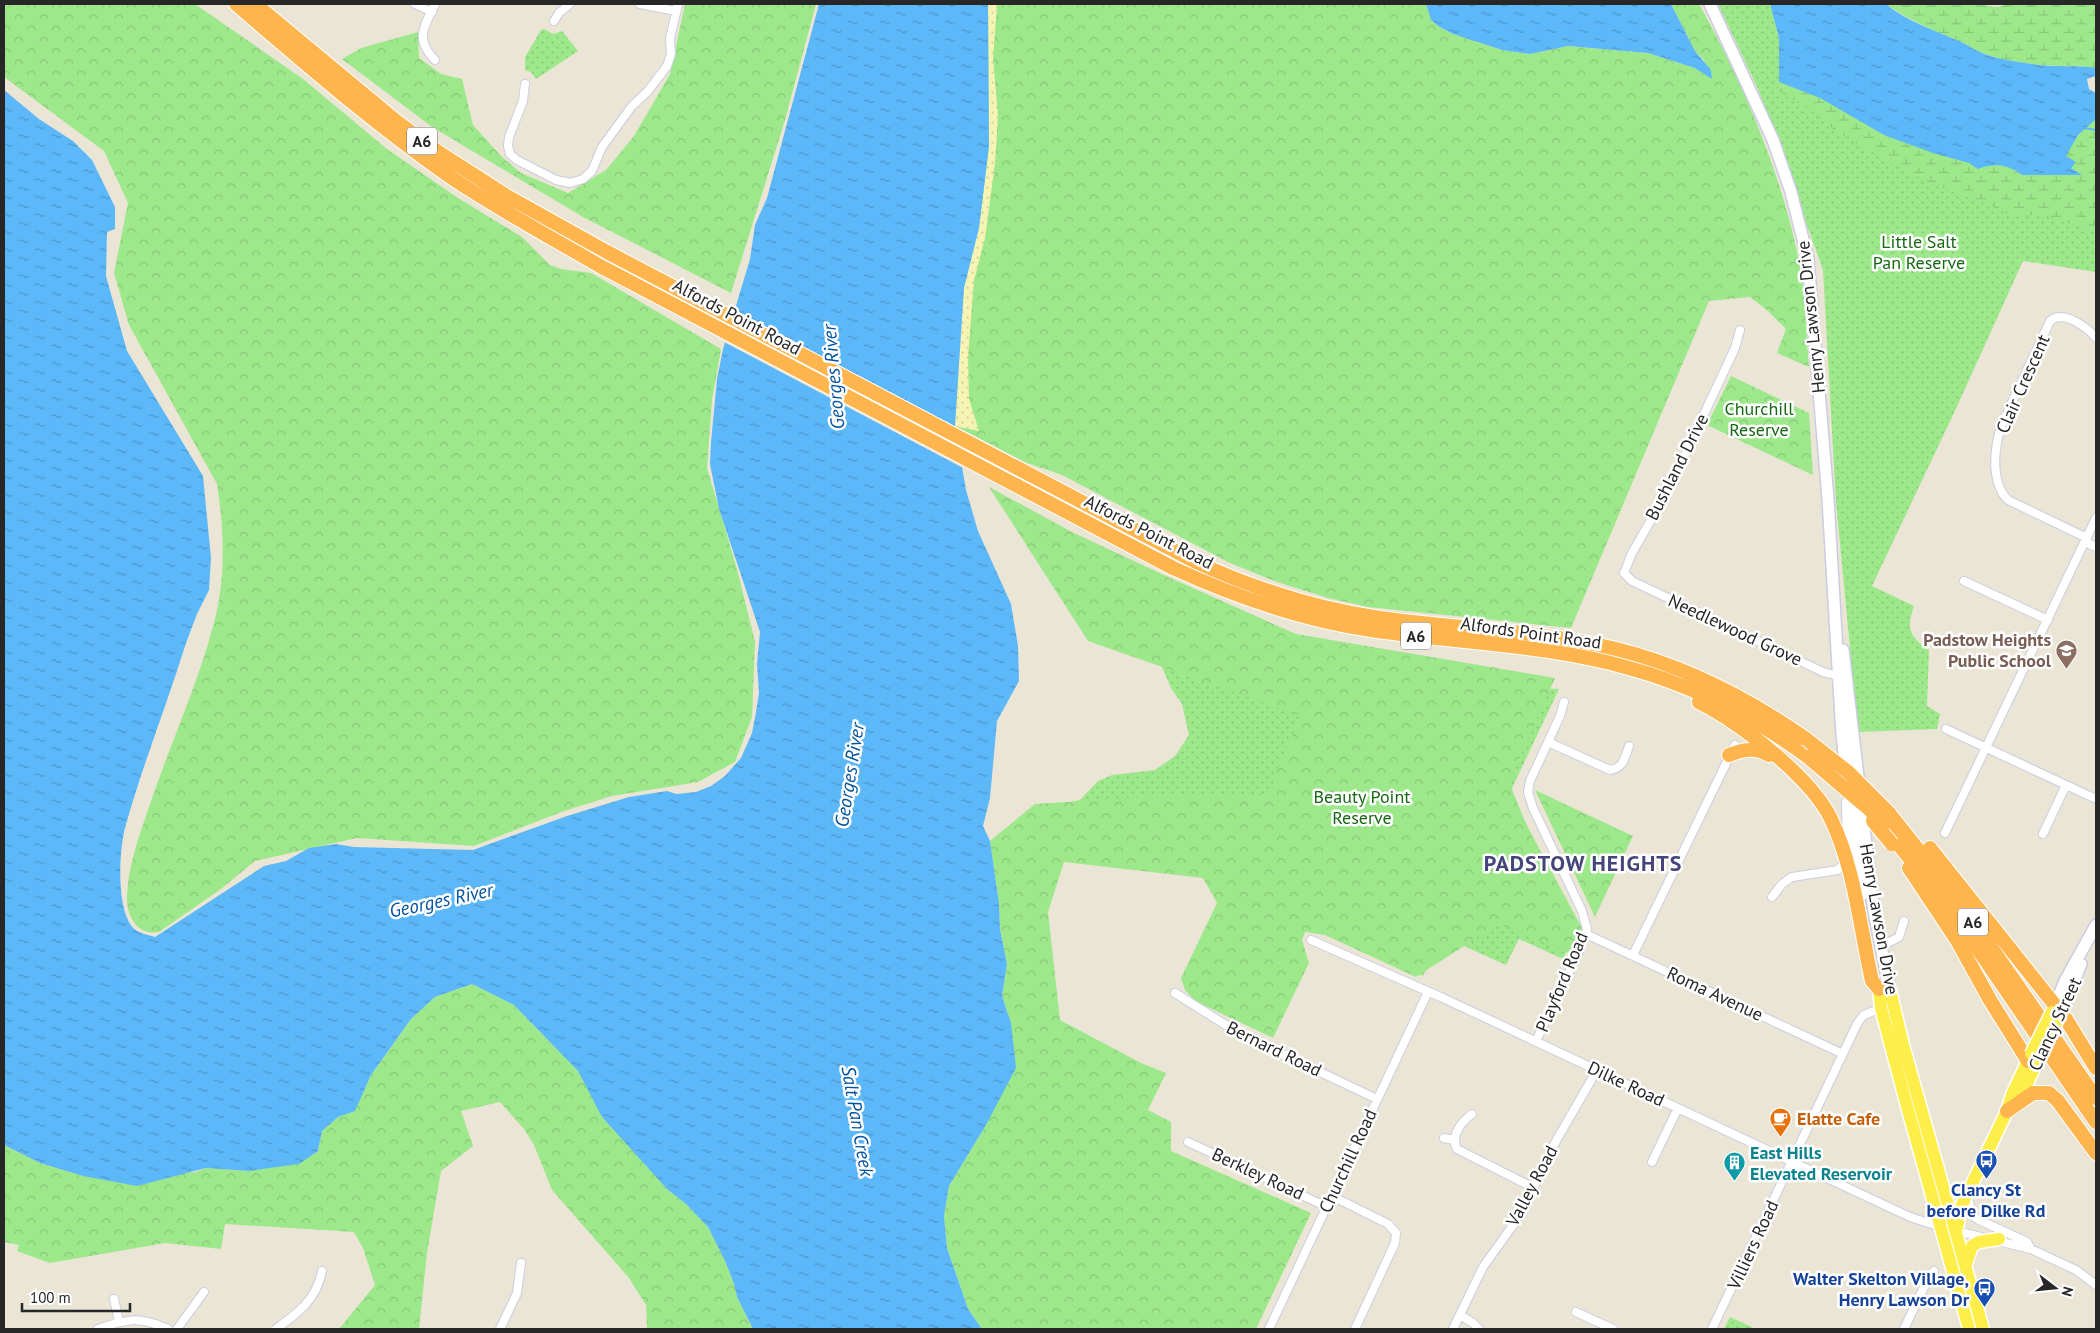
<svg xmlns="http://www.w3.org/2000/svg" width="2100" height="1333" viewBox="0 0 2100 1333" font-family="'PT Sans',sans-serif">
<defs>
<pattern id="grass-dots" width="8" height="8" patternUnits="userSpaceOnUse" patternTransform="scale(1.25)"><rect width="8" height="8" fill="#9ee88c"/><path d="M2 2h.1M6 6h.1" fill="none" stroke="#88c779" stroke-width="1.8" stroke-linecap="round"/></pattern>
<pattern id="forest-crowns" width="20" height="18" patternUnits="userSpaceOnUse" patternTransform="scale(1.25)"><rect width="20" height="18" fill="#9ee88c"/><path d="M2 6a3 3 0 1 1 6 0M12 15a3 3 0 1 1 6 0" fill="none" stroke="#88c779"/></pattern>
<pattern id="wetland-marsh" width="20" height="14" patternUnits="userSpaceOnUse" patternTransform="scale(1.25)"><rect width="20" height="14" fill="#9ee88c"/><path d="M1 5h8M5 5V1M11 12h8M15 12V8" fill="none" stroke="#88c779"/></pattern>
<pattern id="sand-dots" width="8" height="8" patternUnits="userSpaceOnUse" patternTransform="scale(1.25)"><rect width="8" height="8" fill="#f5f4b4"/><path d="M2 2h.1M6 6h.1" fill="none" stroke="#d2d19b" stroke-width="1.8" stroke-linecap="round"/></pattern>
<pattern id="water-ripples" width="26" height="14" patternUnits="userSpaceOnUse" patternTransform="scale(1.25)"><rect width="26" height="14" fill="#5db8f9"/><path d="M2 4q2-2 4 0t4 0M15 11q2-2 4 0t4 0" fill="none" stroke="#4d96ca"/></pattern>
</defs>
<rect width="100%" height="100%" fill="#ebe5d6"/>
<path fill="url(#grass-dots)" d="M 1718,4 L 1770,4 L 1779,38 L 1779,82 L 2028,174 L 2096,119 L 2096,272 L 2023,261 L 1953,415 L 1872,586 L 1914,606 C 1906,629 1909,636 1929,650 L 1927,706 L 1940,714 L 1937,729 L 1858,732 L 1836,502 L 1823,270 L 1758,89 Z
M 544,29 L 553,34 L 562,31 L 578,51 L 536,79 L 531,72 L 525,70 L 525,57 L 541,30 Z
M 1162,667 L 1265,676 L 1559,689 L 1423,976 L 1057,805 L 1080,800 L 1098,781 L 1112,775 L 1155,770 L 1175,756 L 1189,735 L 1182,704 L 1171,688 Z
M 1524,819 L 1576,929 L 1563,959 L 1519,939 L 1506,965 L 1462,945 L 1520,820 Z
M 1730,1317 L 1756,1329 L 1724,1329 Z"/>
<path fill="url(#forest-crowns)" d="M 4,4 L 195,4 L 303,79 L 387,149 L 458,198 L 522,237 L 550,265 L 561,269 L 591,273 L 721,349 L 712,400 L 707,468 L 737,569 L 755,642 L 752,717 L 735,762 L 698,782 L 612,796 L 564,811 L 474,846 L 357,838 L 255,861 L 221,889 L 159,932 C 137,936 126,915 127,896 C 128,864 141,831 151,801 C 172,740 199,681 215,619 C 226,575 224,528 217,484 L 129,325 L 114,273 L 128,203 L 104,151 L 4,77 Z
M 685,4 L 816,4 L 785,120 L 731,293 L 583,217 L 432,127 L 342,59 L 361,48 L 418,32 L 419,58 L 441,74 L 462,79 L 473,125 L 502,157 L 521,173 L 568,193 L 606,170 L 634,136 L 670,74 Z
M 988,4 L 1426,4 L 1431,20 L 1438,26 L 1453,34 L 1502,50 L 1530,54 L 1568,46 L 1648,53 L 1695,68 L 1712,78 L 1703,59 L 1695,51 L 1671,4 L 1699,4 C 1744,84 1785,181 1801,272 C 1806,303 1806,336 1809,367 L 1777,353 L 1786,329 L 1768,311 L 1750,297 L 1709,301 L 1571,628 L 1368,607 L 1328,598 L 1277,582 L 1230,563 L 1062,475 L 1027,463 L 955,426 L 956,392 L 979,228 Z
M 1731,376 L 1809,413 L 1813,475 L 1707,425 Z
M 989,487 L 1074,533 L 1166,576 L 1296,634 L 1555,678 L 1509,782 L 1526,824 L 1582,928 L 1571,954 L 1498,924 L 1416,977 L 1325,935 L 1305,932 L 1302,940 L 1309,963 L 1273,1038 L 1195,1001 L 1185,990 L 1181,978 L 1217,903 L 1203,878 L 1064,862 L 1048,912 L 1060,1020 L 1141,1063 L 1166,1073 L 1148,1110 L 1171,1122 L 1171,1151 L 1311,1213 L 1256,1329 L 982,1329 L 968,1309 L 947,1248 L 944,1216 L 949,1186 L 986,1125 L 1011,1023 L 1002,996 L 1007,964 L 1000,929 L 999,903 L 990,841 L 1035,804 L 1141,797 L 1267,794 L 1301,716 L 1088,641 Z
M 1535,790 L 1633,836 L 1595,917 Z
M 472,984 L 514,1005 L 578,1071 L 603,1117 L 667,1189 L 686,1204 L 708,1227 L 726,1263 L 734,1284 L 737,1297 L 753,1329 L 647,1329 L 646,1305 L 629,1278 L 552,1190 L 534,1145 L 524,1129 L 500,1102 L 461,1111 L 473,1146 L 441,1171 L 427,1253 L 419,1329 L 339,1329 L 375,1285 L 363,1248 L 354,1232 L 225,1224 L 221,1249 L 165,1243 L 50,1263 L 17,1251 L 19,1245 L 4,1242 L 4,1145 L 40,1163 L 83,1176 L 196,1172 L 206,1168 L 249,1171 L 318,1151 L 322,1131 L 338,1117 L 355,1110 L 371,1075 L 411,1019 L 435,997 Z"/>
<path fill="url(#wetland-marsh)" d="M 1886,4 L 1975,4 L 1998,7 L 2008,4 L 2096,4 L 2096,68 C 2077,65 2057,67 2038,65 C 2020,62 1999,60 1982,53 C 1972,49 1964,42 1954,39 C 1930,29 1907,19 1886,4 Z
M 1779,82 L 1820,98 L 1884,135 L 1932,153 L 1969,163 L 1978,169 C 1995,163 2007,164 2022,175 L 2081,175 L 2070,168 L 2066,156 L 2078,135 L 2096,119 L 2096,232 L 2047,216 L 2032,215 L 2015,217 L 1985,203 L 1937,186 L 1904,170 L 1833,130 L 1823,118 L 1777,90 Z"/>
<path fill="url(#sand-dots)" d="M 988,4 L 997,4 L 993,59 L 998,116 L 995,163 L 985,238 L 974,280 L 968,358 L 969,399 L 979,431 L 955,426 L 964,288 L 979,228 L 989,146 Z"/>
<path fill="url(#water-ripples)" d="M 819,4 L 988,4 L 989,146 L 979,228 L 964,288 L 955,426 L 966,490 L 978,531 L 1011,604 L 1018,646 L 1019,681 L 997,721 L 990,798 L 983,826 L 990,841 L 999,903 L 1000,929 L 1007,964 L 1002,996 L 1011,1023 L 1016,1068 L 986,1125 L 949,1186 L 944,1216 L 947,1248 L 968,1309 L 982,1329 L 753,1329 L 737,1297 L 734,1284 L 726,1263 L 708,1227 L 686,1204 L 667,1189 L 602,1117 L 578,1071 L 514,1005 L 472,984 L 435,997 L 411,1019 L 371,1075 L 355,1111 L 338,1117 L 322,1131 L 318,1151 L 299,1164 L 249,1171 L 206,1168 L 137,1186 L 83,1176 L 40,1163 L 4,1145 L 4,90 L 39,119 L 73,141 L 92,160 L 115,207 L 115,229 L 107,232 L 106,276 L 127,351 L 203,476 L 211,558 L 209,590 L 197,614 L 186,643 C 167,705 142,766 125,828 C 119,850 115,917 137,931 C 142,934 150,935 155,937 L 264,866 L 286,861 L 309,848 L 336,844 L 354,847 L 473,850 L 567,816 L 629,797 L 667,791 L 676,794 L 696,792 L 711,786 L 725,776 L 741,758 L 752,733 L 756,712 L 759,693 L 757,664 L 760,632 L 719,509 L 710,464 L 711,442 L 717,379 L 723,349 L 750,259 L 755,225 L 767,198 Z
M 1426,4 L 1671,4 L 1695,51 L 1711,70 L 1712,79 L 1695,68 L 1648,53 L 1568,46 L 1530,54 L 1502,50 L 1453,34 L 1438,26 L 1431,20 Z
M 1770,4 L 1886,4 C 1905,20 1931,29 1954,39 C 1964,42 1972,49 1982,53 C 1999,60 2020,62 2038,65 C 2057,67 2077,65 2096,68 L 2096,76 L 2087,79 L 2089,89 L 2096,93 L 2096,119 L 2078,135 L 2066,156 L 2076,162 L 2071,168 L 2082,175 L 2022,175 C 2007,164 1995,163 1978,169 L 1969,163 L 1933,153 L 1884,135 L 1820,98 L 1779,82 L 1779,38 Z"/>
<path fill="#ebe5d6" d="M 732,309 L 958,429 L 965,469 L 722,341 Z"/>
<g fill="none" stroke-linecap="round" stroke-linejoin="round">
<path stroke="#5db8f9" stroke-width="2" d="M 2084,128 L 2096,130"/>
<defs>
<path id="street" d="M 415,4 L 432,12
M 435,4 C 424,27 414,39 435,60
M 640,4 L 676,11
M 554,21 L 559,13 L 570,4
M 525,84 L 523,101 L 509,137 L 508,146 L 510,154 L 517,160 L 556,180 L 570,183 L 583,179 L 592,171 L 602,147 L 632,106 L 648,91 L 667,66 L 671,54 L 670,39 L 678,4
M 1740,330 L 1735,348 L 1669,489 L 1632,553 L 1624,573 L 1632,581 L 1823,672 L 1841,677
M 2087,538 L 2008,500 C 1990,482 1994,447 2002,424 L 2050,321 C 2063,309 2088,328 2096,338
M 2085,542 L 2096,547
M 1964,581 L 2048,620
M 1946,729 L 2096,799
M 1548,742 L 1610,770 C 1623,769 1625,757 1629,746
M 1846,802 L 1847,848
M 1945,833 L 2096,518
M 2043,834 L 2066,785
M 1772,897 L 1782,884 L 1792,877 L 1838,870 L 1846,860
M 1586,934 L 1843,1054
M 1311,940 L 1443,998 L 1910,1217 L 1941,1227
M 1880,947 L 1899,937 L 1904,921
M 1633,955 L 1735,745
M 1175,993 L 1240,1034 L 1377,1099
M 1536,1041 L 1581,947 L 1587,929 L 1582,911 L 1533,808 L 1528,792 L 1530,781 L 1560,716 L 1564,702
M 1472,1114 C 1462,1121 1450,1136 1457,1149 L 1534,1188
M 1444,1138 L 1454,1140
M 1188,1142 L 1327,1207
M 1652,1162 L 1678,1108
M 1332,1196 L 1388,1224 L 1396,1233 L 1395,1243 L 1355,1329
M 1968,1197 L 1972,1215 L 1977,1219 L 2027,1242 L 2031,1249
M 1956,1231 L 2031,1249 L 2076,1270 L 2096,1285
M 114,1299 L 119,1321
M 1576,1312 L 1613,1329
M 1460,1315 L 1473,1323 L 1479,1329
M 98,1329 C 126,1319 139,1316 168,1329
M 177,1329 L 204,1292
M 276,1329 C 298,1313 317,1299 322,1271
M 500,1329 L 517,1293 L 521,1263
M 1269,1329 L 1428,992
M 1453,1329 L 1483,1267 L 1521,1214 L 1556,1141 L 1597,1070
M 1712,1329 L 1858,1022 L 1864,1015 L 1881,1008
M 1904,1329 L 1926,1283 L 1934,1271"/>
<path id="secondary" d="M 1710,4 L 1773,140 L 1791,192 L 1808,259 L 1828,499 L 1842,735 L 1861,896
M 1843,650 L 1874,912 L 1890,990
M 2055,1005 L 2065,981 L 2096,925
M 2061,1013 L 2081,964"/>
<path id="primary" d="M 1879,989 L 1881,1008 L 1905,1099 L 1969,1329
M 1890,990 L 1903,1045 L 1983,1329
M 2022,1094 L 2037,1062
M 1957,1228 L 1960,1209 L 2007,1111 L 2012,1095 L 2031,1054
M 1966,1264 L 1972,1246 L 1979,1242 L 1999,1239"/>
<path id="highway" d="M 236,4 C 306,64 376,125 452,178 C 500,210 550,237 600,266 L 1173,568 C 1236,597 1302,620 1371,630 C 1457,643 1546,644 1629,668 C 1695,686 1754,717 1808,757
M 255,4 L 397,122 L 438,152 L 505,195 L 607,252 L 1196,562 C 1255,589 1316,609 1380,618 C 1458,629 1539,630 1616,649 C 1685,666 1749,699 1806,739
M 1699,702 C 1740,723 1811,777 1831,819 C 1855,869 1860,928 1872,981 L 1879,989
M 1729,755 C 1743,749 1756,747 1769,755
M 1889,813 L 1958,900 L 2096,1098
M 1887,830 L 1952,911 L 2096,1122
M 1930,848 L 2066,1019 L 2096,1068
M 1909,868 L 1958,942 L 1990,1000 L 2028,1061
M 2007,1111 L 2033,1093 L 2049,1093 L 2058,1101 L 2096,1153"/>
</defs>
<use href="#street" stroke="#cbcce2" stroke-width="10"/>
<use href="#secondary" stroke="#cbcce2" stroke-width="14"/>
<use href="#primary" stroke="#fff" stroke-width="15"/>
<use href="#highway" stroke="#fff" stroke-width="16"/>
<use href="#street" stroke="#fff" stroke-width="8"/>
<use href="#secondary" stroke="#fff" stroke-width="11"/>
<use href="#primary" stroke="#fdee49" stroke-width="12"/>
<use href="#highway" stroke="#ffb54d" stroke-width="14"/>
<defs>
<path id="primary-bridge" d="M 2031,1054 L 2052,1012
M 2037,1062 L 2058,1019"/>
<path id="highway-bridge" d="M 1806,739 L 1848,772 L 1889,813
M 1808,757 L 1870,810 L 1883,825
M 1873,821 L 1892,844"/>
</defs>
<use href="#primary-bridge" stroke="#fff" stroke-width="15" stroke-linecap="butt"/>
<use href="#highway-bridge" stroke="#fff" stroke-width="16" stroke-linecap="butt"/>
<use href="#primary-bridge" stroke="#fdee49" stroke-width="12"/>
<use href="#highway-bridge" stroke="#ffb54d" stroke-width="14"/>
</g>
<defs>
<symbol id="school-pin" viewBox="-11 -11 22 30"><path d="M0 17L-7.5 6A9.5 9.5 0 1 1 7.5 6Z" fill="#8d6e63" stroke="#fff"/><path d="M0-5L7-2L0 1L-7-2ZM-4 1L0 2.5L4 1V4Q0 6-4 4Z" fill="#fff"/></symbol>
<symbol id="cafe-pin" viewBox="-11 -11 22 30"><path d="M0 17L-7.5 6A9.5 9.5 0 1 1 7.5 6Z" fill="#e8710a" stroke="#fff"/><path d="M-5.5-4.5H6V0H3Q3 3.5 0 3.5H-2.5Q-5.5 3.5-5.5 0ZM3-3.2v2h1.7v-2ZM-6 4.5H4V6H-6Z" fill="#fff"/></symbol>
<symbol id="bus-pin" viewBox="-11 -11 22 30"><path d="M0 17L-7.5 6A9.5 9.5 0 1 1 7.5 6Z" fill="#1a4fb4" stroke="#fff"/><path d="M-5-6H5V4H4V6H2V4H-2V6H-4V4H-5ZM-3.5-4V0h7V-4ZM-3.5 1.2v1.5H-2V1.2ZM2 1.2v1.5H3.5V1.2Z" fill="#fff"/></symbol>
<symbol id="building-pin" viewBox="-11 -11 22 30"><path d="M0 17L-7.5 6A9.5 9.5 0 1 1 7.5 6Z" fill="#0f9aa8" stroke="#fff"/><path d="M-4-6H4V6H1V3H-1V6H-4ZM-2.5-4.3h1.7v1.8h-1.7ZM.8-4.3h1.7v1.8H.8ZM-2.5-1h1.7V.8h-1.7ZM.8-1h1.7V.8H.8Z" fill="#fff"/></symbol>
</defs>
<g fill-rule="evenodd">
<use href="#school-pin" x="2054" y="638" width="25" height="34"/>
<use href="#cafe-pin" x="1768" y="1106" width="25" height="34"/>
<use href="#bus-pin" x="1974" y="1148" width="25" height="34"/>
<use href="#building-pin" x="1722" y="1150" width="25" height="34"/>
<use href="#bus-pin" x="1972" y="1276" width="25" height="34"/>
</g>
<g text-anchor="middle" stroke-width="5" stroke-linejoin="round" paint-order="stroke">
<g fill="#fff" stroke="#686868" stroke-width="1">
<rect x="407" y="127.5" width="30" height="27" rx="4"/>
<rect x="1401" y="622.5" width="30" height="27" rx="4"/>
<rect x="1958" y="908.5" width="30" height="27" rx="4"/>
</g>
<g font-size="16" font-weight="bold" fill="#272727">
<text x="422" y="147">A6</text>
<text x="1416" y="642">A6</text>
<text x="1973" y="928">A6</text>
</g>
<g font-size="18" fill="#176812" stroke="#fff">
<text x="1919" y="248">Little Salt<tspan x="1919" dy="21">Pan Reserve</tspan></text>
<text x="1759" y="415">Churchill<tspan x="1759" dy="21">Reserve</tspan></text>
<text x="1362" y="803">Beauty Point<tspan x="1362" dy="21">Reserve</tspan></text>
</g>
<g font-size="18" fill="#272727" stroke="#fff">
<text transform="translate(737 317) rotate(28)" y="6">Alfords Point Road</text>
<text transform="translate(1811 317) rotate(-96)" y="6">Henry Lawson Drive</text>
<text transform="translate(2023 384) rotate(-66)" y="6">Clair Crescent</text>
<text transform="translate(1677 467) rotate(-63)" y="6">Bushland Drive</text>
<text transform="translate(1149 532) rotate(27)" y="6">Alfords Point Road</text>
<text transform="translate(1735 630) rotate(25)" y="6">Needlewood Grove</text>
<text transform="translate(1531 633) rotate(8)" y="6">Alfords Point Road</text>
<text transform="translate(1879 919) rotate(80)" y="6">Henry Lawson Drive</text>
<text transform="translate(1562 982) rotate(-67)" y="6">Playford Road</text>
<text transform="translate(1715 994) rotate(25)" y="6">Roma Avenue</text>
<text transform="translate(2055 1024) rotate(-65)" y="6">Clancy Street</text>
<text transform="translate(1274 1049) rotate(26)" y="6">Bernard Road</text>
<text transform="translate(1626 1084) rotate(25)" y="6">Dilke Road</text>
<text transform="translate(1348 1161) rotate(-65)" y="6">Churchill Road</text>
<text transform="translate(1258 1174) rotate(25)" y="6">Berkley Road</text>
<text transform="translate(1532 1186) rotate(-62)" y="6">Valley Road</text>
<text transform="translate(1753 1245) rotate(-65)" y="6">Villiers Road</text>
</g>
<g font-size="18" font-weight="bold" fill="#785e54" stroke="#fff" text-anchor="end">
<text x="2051" y="646">Padstow Heights<tspan x="2051" dy="21">Public School</tspan></text>
</g>
<g font-size="18" font-weight="bold" fill="#c56008" stroke="#fff" text-anchor="start">
<text x="1797" y="1125">Elatte Cafe</text>
</g>
<g font-size="18" font-weight="bold" fill="#0d838f" stroke="#fff" text-anchor="start">
<text x="1750" y="1159">East Hills<tspan x="1750" dy="21">Elevated Reservoir</tspan></text>
</g>
<g font-size="18" font-weight="bold" fill="#164399" stroke="#fff">
<text x="1986" y="1196">Clancy St<tspan x="1986" dy="21">before Dilke Rd</tspan></text>
<text x="1969" y="1285" text-anchor="end">Walter Skelton Village,<tspan x="1969" dy="21">Henry Lawson Dr</tspan></text>
</g>
<g font-size="19" font-style="italic" fill="#0152a0" stroke="#fff">
<text transform="translate(833 377) rotate(-95)" y="7">Georges River</text>
<text transform="translate(849 775) rotate(-81)" y="7">Georges River</text>
<text transform="translate(441 900) rotate(-12)" y="7">Georges River</text>
<text transform="translate(858 1121) rotate(80)" y="7">Salt Pan Creek</text>
</g>
<g font-size="22" font-weight="bold" letter-spacing="1" fill="#44457a" stroke="#fff">
<text x="1583" y="871">PADSTOW HEIGHTS</text>
</g>
</g>
<rect width="2100" height="1333" fill="none" stroke="#272727" stroke-width="10"/>
<g transform="translate(2055 1288) rotate(106)" stroke="#ffffff" stroke-width="4" paint-order="stroke">
<path d="M0-4L9 19L0 12L-9 19Z" fill="#272727"/>
<text y="-8" font-size="14" font-weight="bold" text-anchor="middle" fill="#272727">N</text>
</g>
<path d="M22 1303v8h108v-8" fill="none" stroke="#272727" stroke-width="2.5"/>
<text x="30" y="1303" font-size="15" fill="#272727" stroke="#ffffff" stroke-width="4" paint-order="stroke">100 m</text>
</svg>
